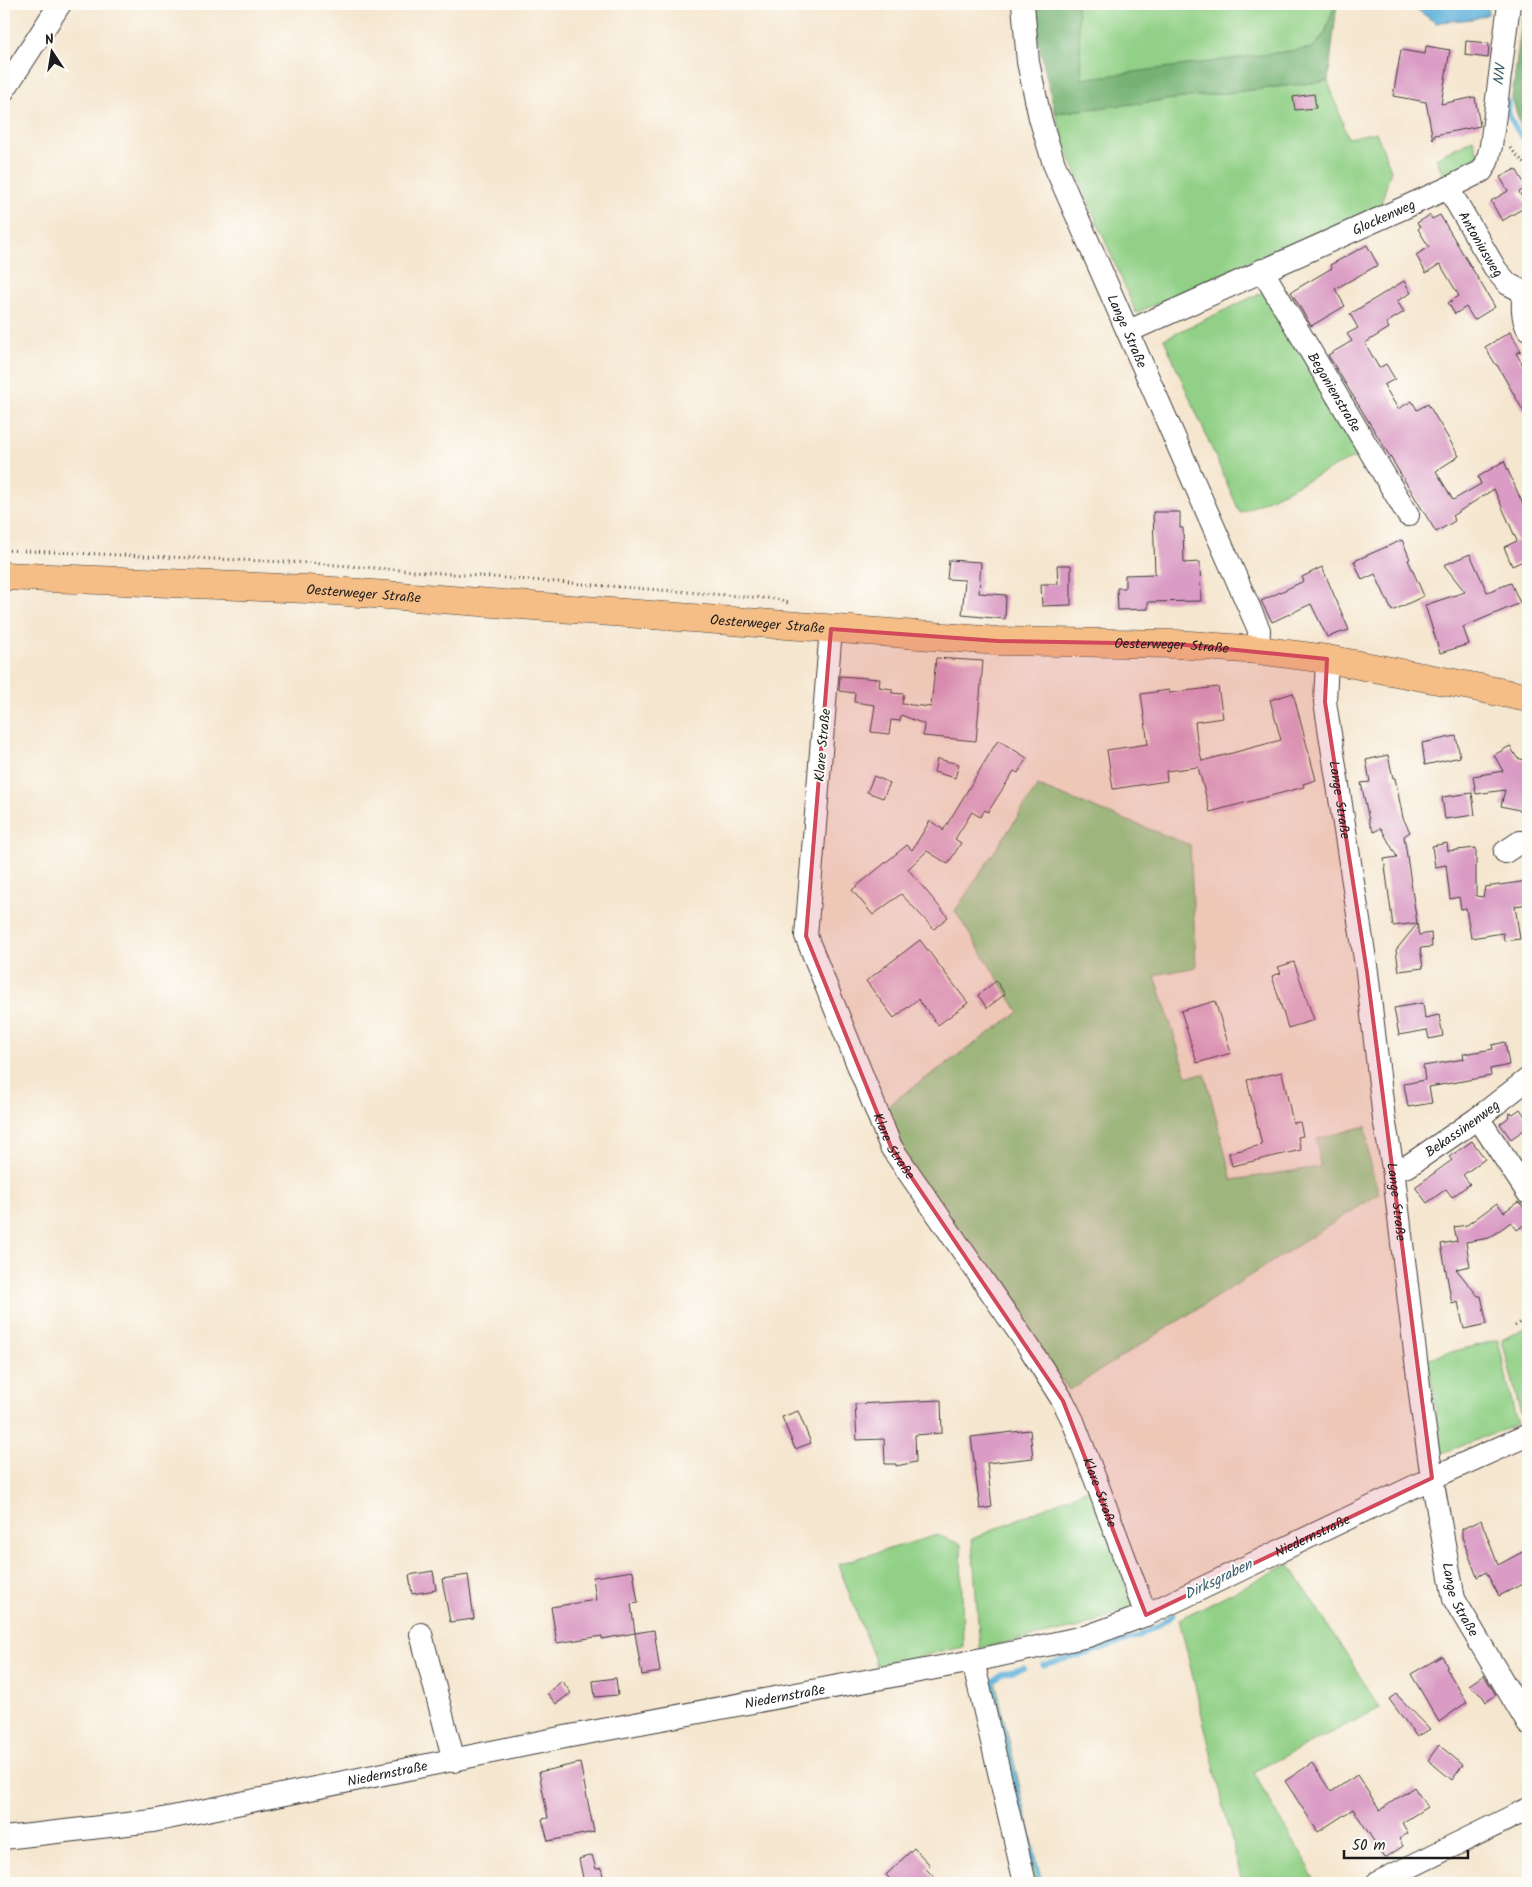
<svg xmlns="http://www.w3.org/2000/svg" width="1532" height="1887" viewBox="0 0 1532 1887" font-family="Kalam,sans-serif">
<rect width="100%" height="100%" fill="#fdfcf7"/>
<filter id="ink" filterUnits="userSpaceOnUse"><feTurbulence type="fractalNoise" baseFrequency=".02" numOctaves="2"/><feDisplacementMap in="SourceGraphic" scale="10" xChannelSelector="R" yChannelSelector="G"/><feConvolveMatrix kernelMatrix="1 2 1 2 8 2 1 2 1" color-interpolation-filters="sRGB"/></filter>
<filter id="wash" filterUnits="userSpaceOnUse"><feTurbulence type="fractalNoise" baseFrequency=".0096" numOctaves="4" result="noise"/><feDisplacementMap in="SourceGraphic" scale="20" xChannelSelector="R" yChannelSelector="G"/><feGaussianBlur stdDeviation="1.12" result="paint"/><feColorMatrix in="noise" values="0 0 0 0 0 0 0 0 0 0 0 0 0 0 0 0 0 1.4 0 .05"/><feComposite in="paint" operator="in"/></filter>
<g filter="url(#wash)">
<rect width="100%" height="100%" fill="#f5e6cf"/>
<path fill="#91d086" stroke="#567651" d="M 1077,4 L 1335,4 L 1325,33 L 1313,48 L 1082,80 Z
M 1328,81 L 1348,138 L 1376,132 L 1391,170 L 1380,207 L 1285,245 L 1136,313 L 1070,159 L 1055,113 Z
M 1473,139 L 1477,152 L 1485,150 L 1480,160 L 1446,183 L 1436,158 Z
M 1265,291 L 1363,453 L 1240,513 L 1164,339 Z
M 1038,786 L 1190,845 L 1196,967 L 1155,975 L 1187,1076 L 1205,1074 L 1232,1180 L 1320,1167 L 1317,1139 L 1366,1126 L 1369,1161 L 1379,1194 L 1069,1390 L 980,1270 L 895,1144 L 881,1110 L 1019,1012 L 955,911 Z
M 1528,1326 L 1528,1413 L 1521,1415 L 1502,1340 Z
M 1498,1340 L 1517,1425 L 1442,1453 L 1428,1358 Z
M 1090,1488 L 1133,1607 L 1080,1627 L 980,1648 L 972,1539 Z
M 937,1535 L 961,1544 L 963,1647 L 877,1666 L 838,1564 Z
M 1289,1564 L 1380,1708 L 1253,1772 L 1318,1883 L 1242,1883 L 1179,1619 Z
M 995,1680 L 1042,1883 L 1034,1883 L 989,1698 Z"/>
<path fill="#74b273" stroke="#486748" d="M 1030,4 L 1077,4 L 1082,79 L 1313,48 L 1325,33 L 1335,4 L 1337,4 L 1328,81 L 1055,113 Z
M 1524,4 L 1528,4 L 1528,138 L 1523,133 L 1512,98 Z"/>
<path fill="#5eb1da" stroke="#3d667b" d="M 1405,4 L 1489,4 L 1488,14 C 1472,22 1454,19 1436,23 L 1412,6 Z"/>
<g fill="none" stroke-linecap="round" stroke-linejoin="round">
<path stroke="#5eb1da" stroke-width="5" d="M 1508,101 C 1506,117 1518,133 1528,144
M 1043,1665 L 1093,1652 L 1139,1636 L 1158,1626 L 1173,1615
M 1024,1668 L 1001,1674 L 993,1682 L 993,1687 L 1040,1883"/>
</g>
<g id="blocks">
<path fill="#da9bc4" d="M 1466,41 L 1489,43 L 1488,58 L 1465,55 Z
M 1426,46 L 1450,50 L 1441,104 L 1475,97 L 1480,126 L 1435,135 L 1433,140 L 1426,102 L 1393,96 L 1401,50 L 1425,54 Z
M 1314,94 L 1316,108 L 1295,110 L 1293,97 Z
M 1516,169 L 1527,188 L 1519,192 L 1527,206 L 1502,221 L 1491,201 L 1508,191 L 1500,177 Z
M 1430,215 L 1432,219 L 1440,215 L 1495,307 L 1474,320 L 1466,307 L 1455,314 L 1448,303 L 1459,296 L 1440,264 L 1426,273 L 1416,255 L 1429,247 L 1418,229 L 1420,227 L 1417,223 Z
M 1367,245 L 1378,265 L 1335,289 L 1345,306 L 1311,326 L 1291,292 L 1332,268 L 1330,265 Z
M 1404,281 L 1411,293 L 1397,301 L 1404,312 L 1386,323 L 1389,328 L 1365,343 L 1379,368 L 1386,364 L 1395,379 L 1384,385 L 1398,409 L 1412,401 L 1417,410 L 1428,404 L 1459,456 L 1436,471 L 1453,500 L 1481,484 L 1478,477 L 1504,461 L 1528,516 L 1528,567 L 1525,560 L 1512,566 L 1504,547 L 1517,541 L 1494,489 L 1452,516 L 1455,521 L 1436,532 L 1328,355 L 1352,341 L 1347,334 L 1358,328 L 1350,314 Z
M 1510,332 L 1521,351 L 1516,353 L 1528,374 L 1528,419 L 1497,365 L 1496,365 L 1485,347 Z
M 1153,512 L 1180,512 L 1180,528 L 1183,528 L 1184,563 L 1200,562 L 1201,601 L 1148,602 L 1148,609 L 1118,610 L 1117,588 L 1125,588 L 1125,575 L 1155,574 Z
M 1402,540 L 1410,559 L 1408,560 L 1424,596 L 1392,611 L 1375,574 L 1362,580 L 1354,561 Z
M 1470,554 L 1487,592 L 1511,583 L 1520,603 L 1463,627 L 1469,644 L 1440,653 L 1425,605 L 1465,592 L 1444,565 Z
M 949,560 L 981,562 L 979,593 L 1006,595 L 1005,619 L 962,615 L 965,580 L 947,579 Z
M 1057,565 L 1071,565 L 1071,605 L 1042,606 L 1041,584 L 1058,584 Z
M 1322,567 L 1349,630 L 1327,637 L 1311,604 L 1272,622 L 1261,601 L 1304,581 L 1302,577 Z
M 936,658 L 983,661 L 976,741 L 923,736 L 924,724 L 901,715 L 900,721 L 891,720 L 889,734 L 871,732 L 875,705 L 854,702 L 855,693 L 839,691 L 840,676 L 880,679 L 879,687 L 892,689 L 892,693 L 904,694 L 902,704 L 931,707 Z
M 1218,687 L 1223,718 L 1195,722 L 1197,740 L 1202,761 L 1281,740 L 1270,700 L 1293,693 L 1316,780 L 1303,784 L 1304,787 L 1210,812 L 1198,767 L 1166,771 L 1167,781 L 1113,789 L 1107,750 L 1148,744 L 1141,694 L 1169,690 L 1169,693 Z
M 1456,736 L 1460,757 L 1425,765 L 1422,743 Z
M 998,740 L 1027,758 L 1018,773 L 1014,771 L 988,812 L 985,810 L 980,817 L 972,812 L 955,839 L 961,843 L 948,864 L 927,851 L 908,869 L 948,917 L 934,929 L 901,894 L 873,915 L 852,890 L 907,845 L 912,850 L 930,821 L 943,829 L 943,831 Z
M 1510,746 L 1517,758 L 1528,761 L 1528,812 L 1501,806 L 1505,790 L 1476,794 L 1473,776 L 1503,771 L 1494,755 Z
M 1388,755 L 1393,778 L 1395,778 L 1403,818 L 1410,832 L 1404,836 L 1417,923 L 1393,926 L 1384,859 L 1397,857 L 1381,828 L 1374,832 L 1370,825 L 1361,783 L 1370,782 L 1366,760 Z
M 937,759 L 959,764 L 955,778 L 934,772 Z
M 874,776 L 890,783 L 883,798 L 867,792 Z
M 1472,793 L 1475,815 L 1445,819 L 1442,797 Z
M 1447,843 L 1448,851 L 1476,848 L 1476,896 L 1483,897 L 1485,887 L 1528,881 L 1528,904 L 1515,906 L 1520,939 L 1504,941 L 1503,933 L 1471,938 L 1466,908 L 1461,909 L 1459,897 L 1450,899 L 1446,865 L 1435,867 L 1432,846 Z
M 1417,924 L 1419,935 L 1431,933 L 1432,947 L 1420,948 L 1423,968 L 1399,971 L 1396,950 Z
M 920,940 L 968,1003 L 938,1025 L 918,999 L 894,1018 L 866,981 Z
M 1294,962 L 1314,1020 L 1288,1028 L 1272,976 L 1281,973 L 1278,967 Z
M 996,981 L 1005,994 L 987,1008 L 978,995 Z
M 1215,1001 L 1231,1053 L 1197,1063 L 1181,1011 Z
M 1423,1003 L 1425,1018 L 1439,1015 L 1443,1036 L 1429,1039 L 1427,1030 L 1399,1035 L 1394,1008 Z
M 1505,1042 L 1509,1065 L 1490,1069 L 1491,1076 L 1429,1087 L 1432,1103 L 1408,1107 L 1404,1084 L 1425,1080 L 1423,1066 L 1464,1059 L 1463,1054 L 1493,1049 L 1492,1045 Z
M 1282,1072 L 1293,1123 L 1300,1122 L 1303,1136 L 1298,1137 L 1301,1150 L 1232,1166 L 1229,1153 L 1262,1145 L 1247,1080 Z
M 1520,1109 L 1528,1121 L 1528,1127 L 1511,1139 L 1500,1124 L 1508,1118 L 1509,1113 L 1513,1114 Z
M 1472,1141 L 1485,1159 L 1463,1175 L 1470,1184 L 1452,1197 L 1446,1189 L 1427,1203 L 1415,1187 L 1452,1160 L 1449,1157 Z
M 1518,1202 L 1522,1205 L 1528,1216 L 1528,1222 L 1517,1230 L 1511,1222 L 1489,1238 L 1466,1242 L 1470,1266 L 1456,1269 L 1478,1296 L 1481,1296 L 1487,1324 L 1464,1329 L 1458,1302 L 1452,1304 L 1441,1244 L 1457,1241 L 1454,1227 L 1467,1225 L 1497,1203 L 1504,1212 Z
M 941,1400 L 942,1433 L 915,1435 L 916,1462 L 896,1466 L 896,1464 L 885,1464 L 884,1439 L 857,1440 L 855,1404 Z
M 798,1411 L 811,1443 L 795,1449 L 782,1417 Z
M 1030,1430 L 1033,1458 L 987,1463 L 992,1507 L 980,1509 L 971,1437 Z
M 1481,1520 L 1498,1565 L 1528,1549 L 1528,1581 L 1499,1596 L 1486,1572 L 1477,1577 L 1462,1537 L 1462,1529 Z
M 433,1571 L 436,1590 L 412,1594 L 409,1575 Z
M 633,1571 L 638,1603 L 631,1604 L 635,1633 L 654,1630 L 660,1672 L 642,1675 L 635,1633 L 602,1639 L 602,1636 L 557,1643 L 551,1607 L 596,1600 L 593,1577 Z
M 468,1575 L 474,1619 L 450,1622 L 442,1579 Z
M 1442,1656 L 1448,1667 L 1446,1668 L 1467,1702 L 1439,1722 L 1411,1674 Z
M 1484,1675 L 1496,1695 L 1486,1702 L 1483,1697 L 1469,1685 Z
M 616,1678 L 618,1695 L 595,1697 L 593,1681 Z
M 562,1681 L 571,1693 L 556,1704 L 547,1693 Z
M 1396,1694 L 1430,1729 L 1417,1737 L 1389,1699 Z
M 1439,1745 L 1463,1765 L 1452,1780 L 1428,1760 Z
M 580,1763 L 594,1832 L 548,1841 L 542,1819 L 548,1818 L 539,1772 Z
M 1312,1763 L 1331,1792 L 1357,1775 L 1380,1810 L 1414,1787 L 1427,1807 L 1402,1823 L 1408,1833 L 1399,1839 L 1403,1846 L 1385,1858 L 1353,1809 L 1318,1832 L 1285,1781 Z
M 914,1848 L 930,1865 L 926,1869 L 940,1883 L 894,1883 L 886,1875 Z
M 592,1855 L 596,1869 L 601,1868 L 605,1883 L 584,1883 L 579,1859 Z"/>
</g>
</g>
<g filter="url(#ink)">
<use href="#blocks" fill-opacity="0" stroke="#3d3a37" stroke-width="1"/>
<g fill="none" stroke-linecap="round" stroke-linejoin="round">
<defs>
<g id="minor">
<path id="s1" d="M 1023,4 L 1028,62 L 1040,118 L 1054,164 L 1259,630 L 1258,650"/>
<path d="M 4,90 L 60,4"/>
<path id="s2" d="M 1448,188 L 1496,270 L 1508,284 L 1524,292 C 1522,303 1522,319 1528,329"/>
<path id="s3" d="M 1262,270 L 1408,515"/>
<path id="s4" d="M 1129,331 L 1448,188 L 1482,171 L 1487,162 L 1491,146 L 1509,4"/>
<path id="s5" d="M 831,629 L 806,936 L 891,1147 L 1029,1347 L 1063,1401 L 1073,1421 L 1099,1489 L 1146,1615"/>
<path id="s6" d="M 1327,659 L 1325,702 L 1367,972 L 1384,1119 L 1393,1168 L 1421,1402 L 1432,1478 L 1454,1599 L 1528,1724"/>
<path d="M 1505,852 L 1520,842 L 1528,843"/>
<path d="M 1478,1118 L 1528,1193"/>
<path id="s7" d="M 1393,1168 L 1408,1166 L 1478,1118 L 1528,1079"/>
<path d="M 421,1634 L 454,1761"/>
<path d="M 973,1661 L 1025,1883"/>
<path id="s8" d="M 4,1838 L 153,1821 L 565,1737 L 973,1661 L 1088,1636 L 1146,1615 L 1432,1478 L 1528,1435"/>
<path d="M 1377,1883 L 1528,1809"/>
</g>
<g id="major">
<path id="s9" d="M 4,576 L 307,589 L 998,641 L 1176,644 L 1258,650 L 1327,659 L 1470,686 L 1528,698"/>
</g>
</defs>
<use href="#minor" stroke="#3d3a37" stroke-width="24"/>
<use href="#major" stroke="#3d3a37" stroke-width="29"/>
<path stroke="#3d3a37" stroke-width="3" stroke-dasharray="1 4" stroke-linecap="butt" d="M 1510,148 L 1528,167
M 4,550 L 310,563 L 777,599 L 788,603
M 1515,1326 L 1528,1318"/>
<use href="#minor" stroke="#fff" stroke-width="22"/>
<use href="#major" stroke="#f6be87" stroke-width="28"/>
</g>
</g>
<path fill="#d1495b" fill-opacity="0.2" stroke="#d1495b" stroke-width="4" stroke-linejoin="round" d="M 831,629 L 998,641 L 1176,644 L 1327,659 L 1325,702 L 1367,972 L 1432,1478 L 1146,1615 L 1063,1401 L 891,1147 L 806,936 Z"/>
<g text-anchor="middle" stroke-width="4" stroke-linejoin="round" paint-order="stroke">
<g font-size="14" fill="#1c1c1c" stroke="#fdfcf7">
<text dy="5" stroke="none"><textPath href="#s4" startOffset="279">Glockenweg</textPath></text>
<text dy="5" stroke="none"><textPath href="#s2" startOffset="65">Antoniusweg</textPath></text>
<text dy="5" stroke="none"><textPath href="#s1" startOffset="346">Lange Straße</textPath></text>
<text dy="5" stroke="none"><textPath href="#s3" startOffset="142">Begonienstraße</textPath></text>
<text dy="5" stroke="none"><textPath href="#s9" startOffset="360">Oesterweger Straße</textPath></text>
<text dy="5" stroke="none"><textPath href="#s9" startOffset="765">Oesterweger Straße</textPath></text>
<text dy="5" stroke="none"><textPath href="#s9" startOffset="1170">Oesterweger Straße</textPath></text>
<text transform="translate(822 745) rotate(-85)" y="5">Klare Straße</text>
<text dy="5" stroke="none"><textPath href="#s6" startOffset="142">Lange Straße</textPath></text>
<text dy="5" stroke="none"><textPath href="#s7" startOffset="81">Bekassinenweg</textPath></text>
<text dy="5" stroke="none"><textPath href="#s5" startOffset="536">Klare Straße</textPath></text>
<text dy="5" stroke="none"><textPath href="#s6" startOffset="548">Lange Straße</textPath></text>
<text dy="5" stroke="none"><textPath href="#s5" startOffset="941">Klare Straße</textPath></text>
<text dy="5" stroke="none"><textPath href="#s8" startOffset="1349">Niedernstraße</textPath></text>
<text dy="5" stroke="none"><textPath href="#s6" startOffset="952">Lange Straße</textPath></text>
<text dy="5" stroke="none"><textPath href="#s8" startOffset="794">Niedernstraße</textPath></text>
<text dy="5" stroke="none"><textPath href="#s8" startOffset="389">Niedernstraße</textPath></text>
</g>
<g font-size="15" font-style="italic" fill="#3a5f71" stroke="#fdfcf7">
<text transform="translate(1499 75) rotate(-83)" y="5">NN</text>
<text transform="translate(1218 1579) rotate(-26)" y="5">Dirksgraben</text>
</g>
</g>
<rect width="1532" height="1887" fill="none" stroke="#fdfcf7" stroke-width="20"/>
<g transform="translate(52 52) rotate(348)" stroke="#fdfcf7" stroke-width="4" paint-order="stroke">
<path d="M0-4L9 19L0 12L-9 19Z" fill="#1c1c1c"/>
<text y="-8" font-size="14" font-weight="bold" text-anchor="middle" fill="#1c1c1c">N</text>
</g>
<path d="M1344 1850v8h124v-8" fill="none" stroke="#1c1c1c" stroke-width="2.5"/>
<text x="1352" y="1850" font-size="15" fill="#1c1c1c" stroke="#fdfcf7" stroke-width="4" paint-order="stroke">50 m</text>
</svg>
